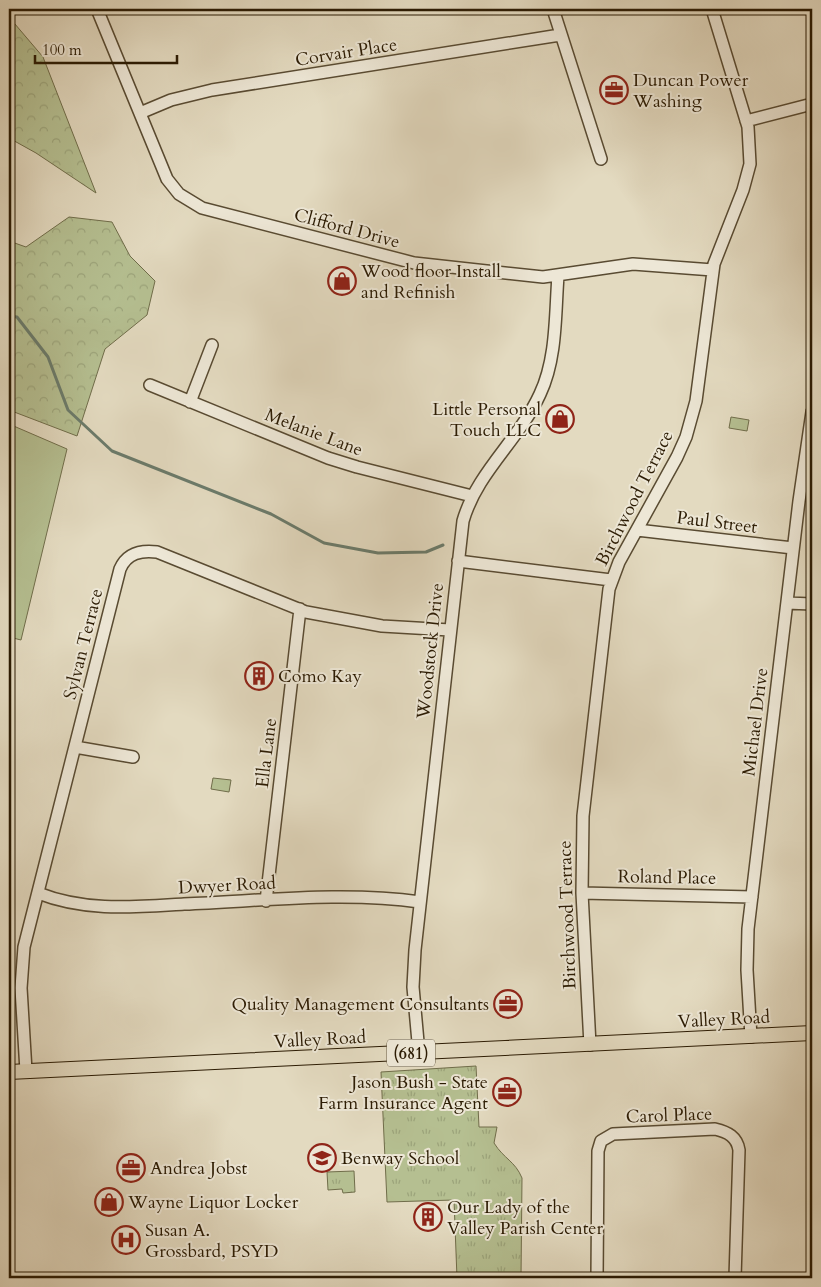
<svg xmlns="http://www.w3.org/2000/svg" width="821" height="1287" viewBox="0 0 821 1287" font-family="Cardo,serif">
<defs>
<pattern id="grass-tufts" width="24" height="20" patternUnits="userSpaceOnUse" patternTransform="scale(1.25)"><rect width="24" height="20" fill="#b5bf91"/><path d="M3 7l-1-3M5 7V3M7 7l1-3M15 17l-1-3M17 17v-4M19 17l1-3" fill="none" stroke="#9ca47b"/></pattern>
<pattern id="forest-crowns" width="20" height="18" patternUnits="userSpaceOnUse" patternTransform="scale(1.25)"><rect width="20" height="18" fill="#b5bf91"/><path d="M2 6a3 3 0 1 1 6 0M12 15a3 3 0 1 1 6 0" fill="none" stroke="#9ca47b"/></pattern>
</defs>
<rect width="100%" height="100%" fill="#e3dac0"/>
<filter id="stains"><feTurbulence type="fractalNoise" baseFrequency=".004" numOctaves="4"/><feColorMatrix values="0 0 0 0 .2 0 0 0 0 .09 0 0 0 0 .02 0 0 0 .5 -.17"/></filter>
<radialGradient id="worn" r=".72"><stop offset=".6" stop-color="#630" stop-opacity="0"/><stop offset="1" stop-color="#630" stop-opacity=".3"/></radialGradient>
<path fill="url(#grass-tufts)" stroke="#706d4a" d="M 476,1066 L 479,1127 L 497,1127 L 494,1143 C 504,1159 515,1161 522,1178 L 521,1278 L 457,1278 L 454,1200 L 387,1202 L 381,1072 Z
M 354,1171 L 355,1192 L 343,1193 L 342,1189 L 328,1190 L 327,1172 Z"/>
<path fill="url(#forest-crowns)" stroke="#706d4a" d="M 9,17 L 43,57 L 96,193 L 36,153 L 9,138 Z
M 69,217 L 112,222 L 130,256 L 155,281 L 147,315 L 105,349 L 77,436 L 9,410 L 9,241 L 26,247 Z"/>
<path fill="#b5bf91" stroke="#706d4a" d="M 731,417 L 749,420 L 747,431 L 729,428 Z
M 9,424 L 67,449 L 21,640 L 9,637 Z
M 213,778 L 231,780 L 229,792 L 211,789 Z"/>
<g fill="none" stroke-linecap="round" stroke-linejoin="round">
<path stroke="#6b7b6b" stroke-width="3" d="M 9,316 L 17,317 L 48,357 L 68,410 L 112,451 L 271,514 L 324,543 L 378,553 L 426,552 L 443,545"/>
<defs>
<path id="minor" d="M 97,9 L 167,179 L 179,194 L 202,208 L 414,263 L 543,277 L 633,264 L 713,270
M 553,9 L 601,159
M 140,113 L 171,100 L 212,90 L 560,35
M 746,121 L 812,104
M 150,385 L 328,458 L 357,467 L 472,496
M 190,402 L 212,345
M 637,530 L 793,548
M 458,561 L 611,580
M 787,603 L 812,604
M 75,747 L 133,757
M 38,893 C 86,912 134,907 184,904 C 262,901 343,891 420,902
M 582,893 L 752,897
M 266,901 L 300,609
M 751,1037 L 747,970 L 748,929 L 799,501 L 812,412
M 590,1045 L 582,893 L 583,816 L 609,589 L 619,562 L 677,457 L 686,437 L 696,401 L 714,264 L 743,190 L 750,164 L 748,127 L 712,9
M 419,1053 L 413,987 L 415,950 L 463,521 C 477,472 519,440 540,394 C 557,358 555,314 558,276
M 26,1071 L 21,988 L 24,947 L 120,569 C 127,553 141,550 157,552 L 306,612 L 382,626 L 450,630
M 597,1278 L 598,1151 L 601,1141 L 613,1134 L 715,1129 C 728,1132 737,1137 739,1150 L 735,1278"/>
<path id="major" d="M 9,1072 L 812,1033"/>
</defs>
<use href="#minor" stroke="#594b32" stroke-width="14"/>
<use href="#major" stroke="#2b1b03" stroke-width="16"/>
<use href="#minor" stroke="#ede7d6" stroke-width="11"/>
<use href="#major" stroke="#e3dac0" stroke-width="14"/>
</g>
<defs>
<symbol id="office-ring" viewBox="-11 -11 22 22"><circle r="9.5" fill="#ede7d6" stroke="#8f2418" stroke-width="1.5"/><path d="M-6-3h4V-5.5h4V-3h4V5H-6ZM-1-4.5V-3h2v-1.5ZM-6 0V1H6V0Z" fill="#8f2418"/></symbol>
<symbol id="shop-ring" viewBox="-11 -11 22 22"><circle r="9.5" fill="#ede7d6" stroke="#8f2418" stroke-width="1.5"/><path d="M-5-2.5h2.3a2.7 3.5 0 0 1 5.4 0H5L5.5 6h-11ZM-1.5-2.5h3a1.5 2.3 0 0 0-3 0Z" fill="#8f2418"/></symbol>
<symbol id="building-ring" viewBox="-11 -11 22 22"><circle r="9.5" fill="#ede7d6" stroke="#8f2418" stroke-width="1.5"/><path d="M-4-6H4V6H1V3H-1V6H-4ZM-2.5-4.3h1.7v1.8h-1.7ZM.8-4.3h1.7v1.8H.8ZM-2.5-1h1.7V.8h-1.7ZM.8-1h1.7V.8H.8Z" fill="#8f2418"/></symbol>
<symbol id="school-ring" viewBox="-11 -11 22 22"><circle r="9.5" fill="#ede7d6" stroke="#8f2418" stroke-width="1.5"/><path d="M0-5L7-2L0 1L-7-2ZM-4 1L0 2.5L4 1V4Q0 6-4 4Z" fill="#8f2418"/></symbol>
<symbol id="hospital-ring" viewBox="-11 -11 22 22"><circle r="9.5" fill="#ede7d6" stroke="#8f2418" stroke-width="1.5"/><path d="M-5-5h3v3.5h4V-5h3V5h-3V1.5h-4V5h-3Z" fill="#8f2418"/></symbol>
</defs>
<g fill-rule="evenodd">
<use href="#office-ring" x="598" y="74" width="32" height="32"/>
<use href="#shop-ring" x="326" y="265" width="32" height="32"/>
<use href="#shop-ring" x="544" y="403" width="32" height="32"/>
<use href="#building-ring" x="243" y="660" width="32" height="32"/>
<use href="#office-ring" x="492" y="988" width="32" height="32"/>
<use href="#office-ring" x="491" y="1076" width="32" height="32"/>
<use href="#school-ring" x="306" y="1142" width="32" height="32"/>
<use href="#office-ring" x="115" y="1152" width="32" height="32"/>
<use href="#shop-ring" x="93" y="1186" width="32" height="32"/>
<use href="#building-ring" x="412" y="1201" width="32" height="32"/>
<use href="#hospital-ring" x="110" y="1224" width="32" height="32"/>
</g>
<g text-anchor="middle" stroke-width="4" stroke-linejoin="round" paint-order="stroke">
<rect fill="#ede7d6" stroke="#655842" stroke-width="1" x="387" y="1039.5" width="48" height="27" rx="4"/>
<g font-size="16" font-weight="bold" fill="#2b1b03">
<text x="411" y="1059">(681)</text>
</g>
<g font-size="18" fill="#2b1b03" stroke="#ede7d6">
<text transform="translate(346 52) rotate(-9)" y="6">Corvair Place</text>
<text transform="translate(347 228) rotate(15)" y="6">Clifford Drive</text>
<text transform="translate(314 432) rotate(21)" y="6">Melanie Lane</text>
<text transform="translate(634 498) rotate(-63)" y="6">Birchwood Terrace</text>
<text transform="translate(717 522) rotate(7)" y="6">Paul Street</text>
<text transform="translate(83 644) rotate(-76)" y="6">Sylvan Terrace</text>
<text transform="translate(430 651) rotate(-84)" y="6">Woodstock Drive</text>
<text transform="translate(755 722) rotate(-83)" y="6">Michael Drive</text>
<text transform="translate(266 753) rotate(-83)" y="6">Ella Lane</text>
<text transform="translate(667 877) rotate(1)" y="6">Roland Place</text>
<text transform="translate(227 885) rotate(-3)" y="6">Dwyer Road</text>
<text transform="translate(567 915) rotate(-92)" y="6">Birchwood Terrace</text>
<text transform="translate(724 1019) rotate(-3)" y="6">Valley Road</text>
<text transform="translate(320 1039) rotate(-3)" y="6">Valley Road</text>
<text transform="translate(669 1115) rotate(-2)" y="6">Carol Place</text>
</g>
<g font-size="18" fill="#2b1b03" stroke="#ede7d6" text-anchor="start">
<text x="633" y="86">Duncan Power<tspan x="633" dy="21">Washing</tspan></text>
<text x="361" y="277">Wood floor Install<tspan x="361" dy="21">and Refinish</tspan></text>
<text x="541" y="415" text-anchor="end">Little Personal<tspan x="541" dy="21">Touch LLC</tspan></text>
<text x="278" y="682">Como Kay</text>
<text x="489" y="1010" text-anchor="end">Quality Management Consultants</text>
<text x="488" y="1088" text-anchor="end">Jason Bush - State<tspan x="488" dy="21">Farm Insurance Agent</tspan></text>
<text x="341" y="1164">Benway School</text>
<text x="150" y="1174">Andrea Jobst</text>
<text x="128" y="1208">Wayne Liquor Locker</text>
<text x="447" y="1213">Our Lady of the<tspan x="447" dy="21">Valley Parish Center</tspan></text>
<text x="145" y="1236">Susan A.<tspan x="145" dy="21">Grossbard, PSYD</tspan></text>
</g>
</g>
<rect width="821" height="1287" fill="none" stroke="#e3dac0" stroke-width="30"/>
<rect x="10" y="10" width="801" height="1267" fill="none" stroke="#2b1b03" stroke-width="2.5"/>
<rect x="15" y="15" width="791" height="1257" fill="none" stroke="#2b1b03"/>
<path d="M35 55v8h142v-8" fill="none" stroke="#2b1b03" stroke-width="2.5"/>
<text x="42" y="55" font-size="15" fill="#2b1b03" stroke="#ede7d6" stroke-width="4" paint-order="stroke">100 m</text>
<rect width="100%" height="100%" filter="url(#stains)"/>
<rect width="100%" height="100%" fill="url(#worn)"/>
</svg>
